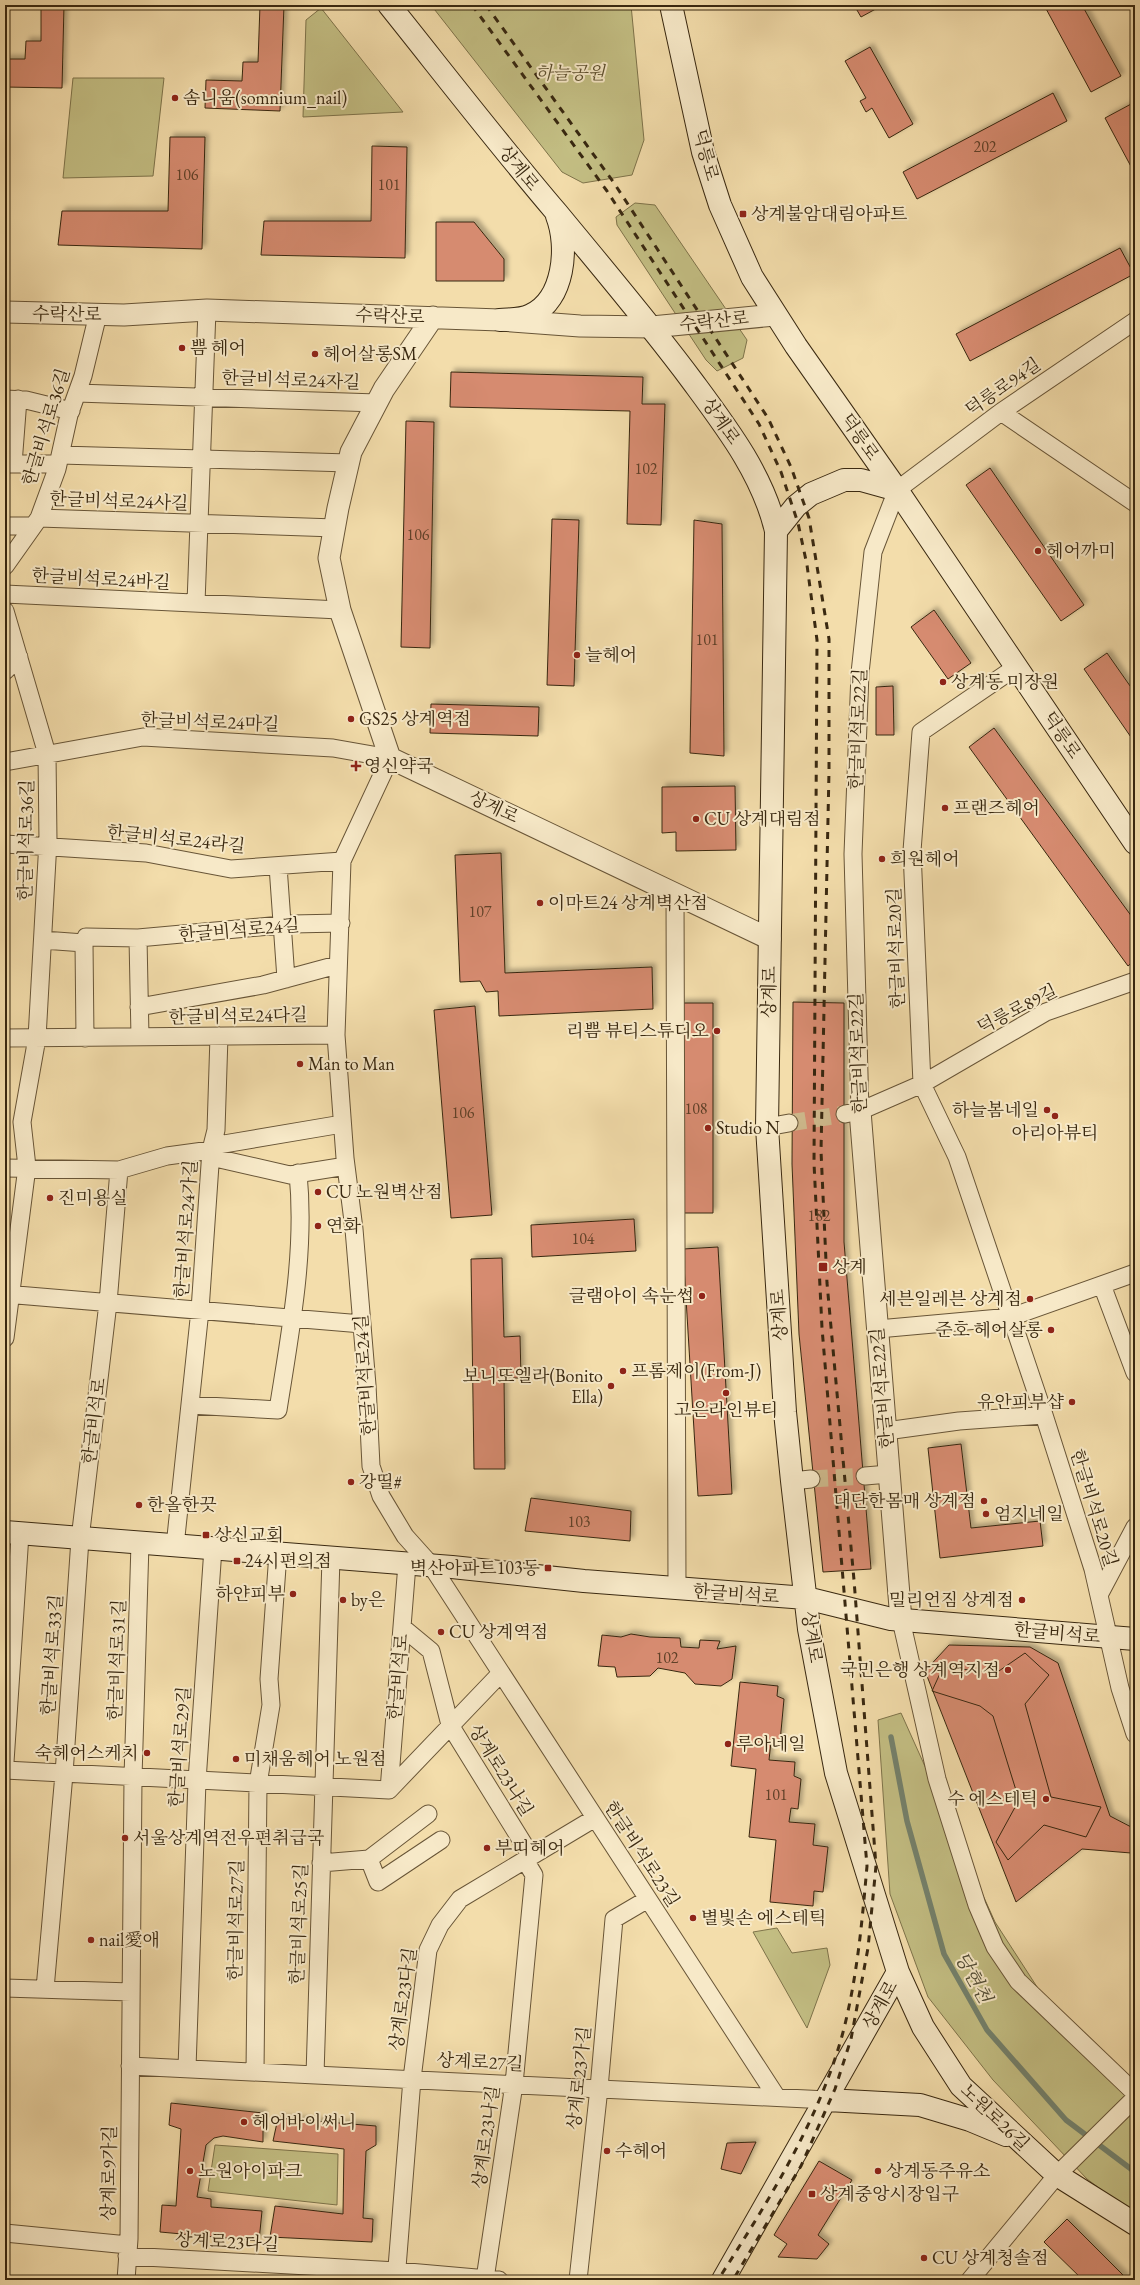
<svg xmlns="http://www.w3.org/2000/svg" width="1140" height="2285" viewBox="0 0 1140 2285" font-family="'EB Garamond','Noto Serif KR',serif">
<defs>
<filter id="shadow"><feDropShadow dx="3.5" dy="-3.5" stdDeviation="2" flood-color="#0004"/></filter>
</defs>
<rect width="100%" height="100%" fill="#f3ddab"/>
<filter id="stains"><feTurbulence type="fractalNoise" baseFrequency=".005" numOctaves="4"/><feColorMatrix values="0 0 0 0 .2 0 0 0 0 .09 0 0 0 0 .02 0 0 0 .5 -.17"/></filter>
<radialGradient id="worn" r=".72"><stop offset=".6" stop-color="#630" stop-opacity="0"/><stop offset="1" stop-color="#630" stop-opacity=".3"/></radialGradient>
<path fill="#c3be83" stroke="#7e734a" d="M 431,5 L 631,5 L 644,140 L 632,175 L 583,183 L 562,172 Z
M 321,8 L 403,112 L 303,117 L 306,20 Z
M 73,78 L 164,78 L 153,176 L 63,178 Z
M 635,203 L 655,205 L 747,340 L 743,358 L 717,371 L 706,360 L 617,225 L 616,217 Z
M 901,1713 L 995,1922 L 1074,2044 L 1135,2101 L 1135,2215 L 1087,2179 L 993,2080 L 928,1997 L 890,1894 L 878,1720 Z
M 777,1928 L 792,1953 L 827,1948 L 830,1965 L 807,2028 L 753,1932 Z
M 215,2145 L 338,2154 L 337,2205 L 208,2191 Z"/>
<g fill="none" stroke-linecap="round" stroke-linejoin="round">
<path stroke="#74816c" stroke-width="5.5" d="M 891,1737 L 907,1821 L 944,1954 L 987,2030 L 1066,2120 L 1135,2172"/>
</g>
<path fill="#d68b70" stroke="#392810" filter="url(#shadow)" d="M 41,5 L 64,5 L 62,88 L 5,87 L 5,59 L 25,59 L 26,41 L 41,41 Z
M 260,5 L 284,5 L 280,111 L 205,108 L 206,80 L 242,81 L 243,62 L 258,62 Z
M 854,5 L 883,5 L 861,17 Z
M 1044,5 L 1082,5 L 1121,76 L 1091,92 Z
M 870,47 L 913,124 L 889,138 L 872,108 L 866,112 L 860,101 L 866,98 L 845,61 Z
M 1053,93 L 1067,121 L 917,199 L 903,172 Z
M 1133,103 L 1135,106 L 1135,174 L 1105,118 Z
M 170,137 L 205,137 L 202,249 L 58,245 L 62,211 L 168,211 Z
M 372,146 L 407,147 L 405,258 L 261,255 L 264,221 L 371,221 Z
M 436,222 L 474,222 L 504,259 L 504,281 L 436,281 Z
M 1120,248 L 1134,274 L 970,361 L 956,334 Z
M 451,372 L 643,377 L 642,404 L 665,404 L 661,525 L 627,524 L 630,411 L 450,407 Z
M 406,421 L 434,422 L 430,648 L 401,647 Z
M 990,468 L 1084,605 L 1061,621 L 966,485 Z
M 552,519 L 579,520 L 574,686 L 547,685 Z
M 694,520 L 722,524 L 724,756 L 690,753 Z
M 934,610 L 971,663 L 948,679 L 911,627 Z
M 1107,653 L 1135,693 L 1135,743 L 1084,669 Z
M 893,686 L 894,735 L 876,735 L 876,687 Z
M 431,704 L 539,707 L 538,736 L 430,733 Z
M 994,728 L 1135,921 L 1135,960 L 1128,966 L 969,747 Z
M 735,786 L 736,850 L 676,851 L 676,832 L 662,833 L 662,787 Z
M 501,853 L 505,973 L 652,967 L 653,1009 L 499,1016 L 498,991 L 486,992 L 480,981 L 460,982 L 455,855 Z
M 793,1002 L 844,1003 L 844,1242 L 871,1569 L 823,1572 L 799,1334 L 792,1164 Z
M 680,1003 L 713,1003 L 713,1213 L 680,1213 Z
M 475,1006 L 492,1215 L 451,1218 L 434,1010 Z
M 634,1219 L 636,1251 L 532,1257 L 531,1225 Z
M 718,1247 L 732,1494 L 698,1496 L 683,1249 Z
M 502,1258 L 504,1337 L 520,1336 L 521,1378 L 504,1378 L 505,1469 L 474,1469 L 471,1259 Z
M 961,1444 L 971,1528 L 1040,1521 L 1043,1546 L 940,1558 L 928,1448 Z
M 531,1498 L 631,1511 L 630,1541 L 525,1531 Z
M 631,1634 L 650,1637 L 680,1638 L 681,1647 L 699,1648 L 700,1640 L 720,1641 L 717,1649 L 736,1646 L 732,1679 L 721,1686 L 695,1684 L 685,1673 L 658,1668 L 650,1676 L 617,1677 L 615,1667 L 598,1666 L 602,1635 L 621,1637 Z
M 949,1645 L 1030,1647 L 1058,1663 L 1110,1816 L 1135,1829 L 1131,1853 L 1082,1849 L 1016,1902 L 925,1671 Z
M 1025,1653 L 1049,1675 L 1025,1704 L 1051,1797 L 1101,1807 L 1086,1837 L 1044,1825 L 1008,1860 L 996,1842 L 1019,1800 L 993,1716 L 980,1706 L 932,1691 L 943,1667 L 996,1673 Z
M 740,1682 L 778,1686 L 777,1696 L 784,1699 L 780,1742 L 771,1742 L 769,1760 L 795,1762 L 794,1776 L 801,1779 L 798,1809 L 791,1808 L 789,1822 L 815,1824 L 813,1845 L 828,1847 L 823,1892 L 814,1891 L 813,1906 L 770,1902 L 776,1840 L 749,1837 L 756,1769 L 731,1766 Z
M 171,2103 L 263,2113 L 263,2142 L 223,2136 L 214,2138 L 206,2145 L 197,2197 L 211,2199 L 211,2207 L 262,2211 L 259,2241 L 160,2232 L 162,2205 L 176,2206 L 181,2129 L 169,2125 Z
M 278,2118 L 376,2126 L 376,2145 L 366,2151 L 363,2218 L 373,2219 L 372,2242 L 270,2237 L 275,2206 L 343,2214 L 344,2149 L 273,2141 Z
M 756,2142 L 741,2174 L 721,2169 L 727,2143 Z
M 819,2161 L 852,2180 L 818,2235 L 829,2244 L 817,2259 L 778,2257 L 787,2244 L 774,2235 Z
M 1067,2219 L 1128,2280 L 1083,2280 L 1044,2242 Z"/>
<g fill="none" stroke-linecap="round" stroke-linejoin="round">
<path stroke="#ceb98c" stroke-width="17" stroke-dasharray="17 8" stroke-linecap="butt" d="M 789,1123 L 845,1114
M 811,1479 L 865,1476"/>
<defs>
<path id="minor" d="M 77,393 L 377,403
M 5,399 L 26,400 L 71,411
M 1001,412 L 1135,503
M 60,455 L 349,463
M 5,464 L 58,464
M 13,464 L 18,399
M 39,518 L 335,528
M 5,526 L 33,526
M 5,566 L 39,518 L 57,469 L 69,415 L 83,376 L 98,314
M 5,594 L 340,610
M 196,603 L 207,310
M 5,611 L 47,754 L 48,841 L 37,1038 L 22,1122 L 27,1167 L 5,1338
M 1016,667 L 921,732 L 912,851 L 922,1084 L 957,1157 L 1044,1415 L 1093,1569 L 1120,1688 L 1135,1734
M 5,671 L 19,657
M 5,762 L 143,737 L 333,748 L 390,758 L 342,861 L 336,1035 L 345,1158 L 354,1229 L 367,1385 L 371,1466 L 381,1496 L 405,1536 L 431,1565 L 776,2096
M 5,844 L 146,853 L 231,869 L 342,861
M 278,866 L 286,979
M 675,893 L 677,1589
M 138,938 L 140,1037
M 43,940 L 84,943
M 139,1007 L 263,985 L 337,965
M 5,1038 L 336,1035
M 85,1038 L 84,943 L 86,937 L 138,938 L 292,924 L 341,923
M 860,1111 L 853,854 L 860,673 L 873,552 L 897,490 L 1001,412 L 1135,321
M 845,1114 L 860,1111 L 922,1084 L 1046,1012 L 1135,981
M 767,1127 L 789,1123
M 212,1146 L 342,1124
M 211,1157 L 290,1175 L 346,1166
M 5,1168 L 119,1170 L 167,1156 L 211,1150
M 1102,1285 L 1135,1373
M 5,1294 L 362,1324
M 878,1329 L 1011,1317 L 1135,1273
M 190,1405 L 278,1410 C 290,1333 306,1252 298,1173
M 886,1431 L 959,1421 L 1044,1415
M 865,1476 L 889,1474
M 792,1481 L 811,1479
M 175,1546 L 200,1310 L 211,1150 L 216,1130 L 219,1036
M 1099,1595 L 1135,1527
M 901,1620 L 937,1779 L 977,1905 L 995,1947 L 1018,1981 L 1135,2093
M 402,1627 L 431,1651 L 450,1725 L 531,1856
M 5,1762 L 20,1534
M 5,1770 L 389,1790 L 501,1673
M 389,1790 L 407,1564
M 369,1859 L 378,1882 L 441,1840
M 321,1863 L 369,1859 L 428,1814
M 5,1988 L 131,1992
M 45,1989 L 64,1774 L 80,1539 L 108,1303 L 119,1170
M 130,2066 L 827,2100
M 187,2068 L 197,1781 L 213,1548
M 255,2072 L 258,1784 L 271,1705 L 269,1679 L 278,1553
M 315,2075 L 331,1558
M 5,2233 L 128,2245
M 127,2256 L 397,2271 L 499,2280
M 485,2279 L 514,2084 L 534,1875 L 525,1860
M 126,2280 L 129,2239 L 133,1778 L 140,1543
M 396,2280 L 412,2079 L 428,1950 L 440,1925 L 460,1899 L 595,1818
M 578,2280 L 599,2088 L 614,1919 L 648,1899
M 970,2280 L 1057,2175 L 1135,2098"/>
<path id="tertiary" d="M 5,312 L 124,315 L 207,310 L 500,320 L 580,326 L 652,327 L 775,315
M 433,317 L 384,389 L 351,452 L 338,508 L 329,558 L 340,610 L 390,758 L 770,939
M 860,1111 L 901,1620"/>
<path id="secondary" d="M 389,5 C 445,75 499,145 557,213 C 603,269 650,324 693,382 C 727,428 763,475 776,531 L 767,1127 L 785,1412 L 792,1481 L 809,1629 L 836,1773 L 898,1972 L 923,2027 L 961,2086 L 1057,2175 L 1135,2224
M 671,5 L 703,152 L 720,205 L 752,277 L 796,346 L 897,490 L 1135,843
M 500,320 C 510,319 521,320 531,315 C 564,300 569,247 557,216
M 776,531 L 796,506 L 811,494 L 844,480 L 861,480 L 897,490
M 5,1532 L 452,1567 L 584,1581 L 806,1598 L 891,1619 L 1135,1639
M 827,2100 L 920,2105 L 970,2120 L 1006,2135
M 723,2280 L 898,1972"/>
</defs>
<use href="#minor" stroke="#685537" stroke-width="19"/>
<use href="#tertiary" stroke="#685537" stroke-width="23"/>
<use href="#secondary" stroke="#392810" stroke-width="24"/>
<use href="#minor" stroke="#f7e9c8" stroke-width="17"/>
<use href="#tertiary" stroke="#f7e9c8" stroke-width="21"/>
<use href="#secondary" stroke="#f7e9c8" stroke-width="22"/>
<path stroke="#392810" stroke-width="3" stroke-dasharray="7 7" stroke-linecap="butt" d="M 472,5 L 607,191 L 759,424 L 781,472 L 798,523 L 807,565 L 817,640 L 814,1163 L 822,1328 L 867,1866 C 862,1923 857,1980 842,2036 C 817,2125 767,2203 718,2280
M 486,5 L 614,183 L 768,418 L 791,467 L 809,518 L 829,639 L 829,771 L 821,1151 L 827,1283 L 854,1580 L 876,1866 L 868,1948 L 859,1996 L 851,2039 L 835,2089 L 801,2166 L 733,2280"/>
</g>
<g fill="#8f2418" stroke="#f7e9c8" stroke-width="1.5">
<circle cx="175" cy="98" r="4"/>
<rect x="739" y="210" width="8" height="8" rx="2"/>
<circle cx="182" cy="348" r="4"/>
<circle cx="315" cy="354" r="4"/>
<circle cx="1038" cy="551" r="4"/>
<circle cx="577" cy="655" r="4"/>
<circle cx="943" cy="682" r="4"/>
<circle cx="351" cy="719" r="4"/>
<path d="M354 760h4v4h4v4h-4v4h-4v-4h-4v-4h4z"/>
<circle cx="945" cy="808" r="4"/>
<circle cx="696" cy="819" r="4"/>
<circle cx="882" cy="859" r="4"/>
<circle cx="540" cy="903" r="4"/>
<circle cx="717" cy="1031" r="4"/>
<circle cx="300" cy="1064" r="4"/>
<circle cx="1047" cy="1110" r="4"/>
<circle cx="1055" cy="1116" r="4"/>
<circle cx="708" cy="1128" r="4"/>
<circle cx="318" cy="1192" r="4"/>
<circle cx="50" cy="1198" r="4"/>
<circle cx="318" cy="1226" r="4"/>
<rect x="818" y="1262" width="10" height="10" rx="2"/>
<circle cx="702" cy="1296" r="4"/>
<circle cx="1030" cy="1299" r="4"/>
<circle cx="1051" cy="1330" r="4"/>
<circle cx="623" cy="1371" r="4"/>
<circle cx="611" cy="1386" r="4"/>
<circle cx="726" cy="1393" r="4"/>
<circle cx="1072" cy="1402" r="4"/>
<circle cx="351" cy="1482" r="4"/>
<circle cx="984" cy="1501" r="4"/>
<circle cx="139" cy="1505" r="4"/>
<circle cx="986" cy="1514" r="4"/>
<rect x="202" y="1531" width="8" height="8" rx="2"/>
<rect x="233" y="1557" width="8" height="8" rx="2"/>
<rect x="544" y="1564" width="8" height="8" rx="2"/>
<circle cx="293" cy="1594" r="4"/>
<circle cx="343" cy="1600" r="4"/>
<circle cx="1022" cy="1600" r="4"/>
<circle cx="441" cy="1632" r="4"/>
<circle cx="1008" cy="1670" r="4"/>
<circle cx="728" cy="1744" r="4"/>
<circle cx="147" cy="1753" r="4"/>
<circle cx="236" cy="1759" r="4"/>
<circle cx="1046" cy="1799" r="4"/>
<circle cx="125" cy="1838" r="4"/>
<circle cx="487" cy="1848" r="4"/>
<circle cx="693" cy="1918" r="4"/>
<circle cx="91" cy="1940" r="4"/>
<circle cx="244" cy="2122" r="4"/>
<circle cx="607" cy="2151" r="4"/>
<circle cx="190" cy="2171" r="4"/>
<circle cx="878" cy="2171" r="4"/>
<rect x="808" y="2190" width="8" height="8" rx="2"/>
<circle cx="924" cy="2258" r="4"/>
</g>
<g text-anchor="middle" stroke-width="4" stroke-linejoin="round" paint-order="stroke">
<g font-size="16" fill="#604128">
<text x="985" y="152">202</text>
<text x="187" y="180">106</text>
<text x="389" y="190">101</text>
<text x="646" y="474">102</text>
<text x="418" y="540">106</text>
<text x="707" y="645">101</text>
<text x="480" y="917">107</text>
<text x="696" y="1114">108</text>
<text x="463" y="1118">106</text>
<text x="819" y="1221">182</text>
<text x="583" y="1244">104</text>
<text x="579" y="1527">103</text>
<text x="667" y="1663">102</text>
<text x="776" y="1800">101</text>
</g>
<g font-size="18" font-style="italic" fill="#5c4e2d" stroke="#f7e9c8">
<text x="570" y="79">하늘공원</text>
</g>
<g font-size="18" fill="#392810" stroke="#f7e9c8" text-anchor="start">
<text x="183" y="104">솜니움(somnium_nail)</text>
<text x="751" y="220">상계불암대림아파트</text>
<text x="190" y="354">쁨 헤어</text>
<text x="323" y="360">헤어살롱SM</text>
<text x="1046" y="557">헤어까미</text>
<text x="585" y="661">늘헤어</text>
<text x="951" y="688">상계동 미장원</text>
<text x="359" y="725">GS25 상계역점</text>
<text x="364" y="772">영신약국</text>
<text x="953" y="814">프랜즈헤어</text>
<text x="704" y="825">CU 상계대림점</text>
<text x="890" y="865">희원헤어</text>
<text x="548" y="909">이마트24 상계벽산점</text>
<text x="709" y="1037" text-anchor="end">리쁨 뷰티스튜디오</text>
<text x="308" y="1070">Man to Man</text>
<text x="1039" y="1116" text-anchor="end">하늘봄네일</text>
<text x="716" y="1134">Studio N</text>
<text x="1055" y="1139" text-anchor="middle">아리아뷰티</text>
<text x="326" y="1198">CU 노원벽산점</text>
<text x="58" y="1204">진미용실</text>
<text x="326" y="1232">연화</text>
<text x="832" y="1273">상계</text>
<text x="694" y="1302" text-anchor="end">글램아이 속눈썹</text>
<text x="1022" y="1305" text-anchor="end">세븐일레븐 상계점</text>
<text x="1043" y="1336" text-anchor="end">준호 헤어살롱</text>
<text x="631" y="1377">프롬제이(From-J)</text>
<text x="603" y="1382" text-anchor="end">보니또엘라(Bonito<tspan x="603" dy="21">Ella)</tspan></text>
<text x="1064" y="1408" text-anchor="end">유안피부샵</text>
<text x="726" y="1416" text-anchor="middle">고은라인뷰티</text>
<text x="359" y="1488">강띨#</text>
<text x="976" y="1507" text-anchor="end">대단한몸매 상계점</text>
<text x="147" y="1511">한올한끗</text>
<text x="994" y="1520">엄지네일</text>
<text x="214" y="1541">상신교회</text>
<text x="245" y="1567">24시편의점</text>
<text x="540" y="1574" text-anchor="end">벽산아파트103동</text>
<text x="285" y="1600" text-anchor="end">하얀피부</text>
<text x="351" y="1606">by은</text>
<text x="1014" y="1606" text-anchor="end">밀리언짐 상계점</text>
<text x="449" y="1638">CU 상계역점</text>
<text x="1000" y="1676" text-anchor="end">국민은행 상계역지점</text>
<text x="736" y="1750">루아네일</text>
<text x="139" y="1759" text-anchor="end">숙헤어스케치</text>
<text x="244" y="1765">미채움헤어 노원점</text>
<text x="1038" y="1805" text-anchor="end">수 에스테틱</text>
<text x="133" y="1844">서울상계역전우편취급국</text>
<text x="495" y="1854">부띠헤어</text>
<text x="701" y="1924">별빛손 에스테틱</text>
<text x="99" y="1946">nail愛애</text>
<text x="252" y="2128">헤어바이써니</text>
<text x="615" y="2157">수헤어</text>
<text x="198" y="2177">노원아이파크</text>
<text x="886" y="2177">상계동주유소</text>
<text x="820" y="2200">상계중앙시장입구</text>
<text x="932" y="2264">CU 상계청솔점</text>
</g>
<g font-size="18" fill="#392810" stroke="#f7e9c8">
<text transform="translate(706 155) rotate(75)" y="6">덕릉로</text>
<text transform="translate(519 168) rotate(51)" y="6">상계로</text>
<text transform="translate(67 314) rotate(1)" y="6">수락산로</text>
<text transform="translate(390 316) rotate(2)" y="6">수락산로</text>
<text transform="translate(714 321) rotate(-6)" y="6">수락산로</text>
<text transform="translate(291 380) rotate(2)" y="6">한글비석로24자길</text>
<text transform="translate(1003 387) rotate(-35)" y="6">덕릉로94길</text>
<text transform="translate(721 421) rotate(55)" y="6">상계로</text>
<text transform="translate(46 427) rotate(-73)" y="6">한글비석로36길</text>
<text transform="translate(860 437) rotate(55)" y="6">덕릉로</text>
<text transform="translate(119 501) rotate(2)" y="6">한글비석로24사길</text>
<text transform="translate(101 579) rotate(3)" y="6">한글비석로24바길</text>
<text transform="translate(210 722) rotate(2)" y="6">한글비석로24마길</text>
<text transform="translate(858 729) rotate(-88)" y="6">한글비석로22길</text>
<text transform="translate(1062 735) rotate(56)" y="6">덕릉로</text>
<text transform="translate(494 807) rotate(25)" y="6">상계로</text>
<text transform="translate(176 839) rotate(6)" y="6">한글비석로24라길</text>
<text transform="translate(26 840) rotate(-89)" y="6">한글비석로36길</text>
<text transform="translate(239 930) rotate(-5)" y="6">한글비석로24길</text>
<text transform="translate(896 948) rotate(-92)" y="6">한글비석로20길</text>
<text transform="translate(769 992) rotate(-89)" y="6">상계로</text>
<text transform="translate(1017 1009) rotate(-27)" y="6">덕릉로89길</text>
<text transform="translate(238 1016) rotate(-1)" y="6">한글비석로24다길</text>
<text transform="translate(858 1053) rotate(-92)" y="6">한글비석로22길</text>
<text transform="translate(186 1229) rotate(-86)" y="6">한글비석로24가길</text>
<text transform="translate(779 1315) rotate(-94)" y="6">상계로</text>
<text transform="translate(365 1375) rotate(-94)" y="6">한글비석로24길</text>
<text transform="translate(882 1388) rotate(-95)" y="6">한글비석로22길</text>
<text transform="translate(94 1421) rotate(-83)" y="6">한글비석로</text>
<text transform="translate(1094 1508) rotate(73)" y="6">한글비석로20길</text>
<text transform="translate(736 1594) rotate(4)" y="6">한글비석로</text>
<text transform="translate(1057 1633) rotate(5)" y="6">한글비석로</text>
<text transform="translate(812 1637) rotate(81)" y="6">상계로</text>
<text transform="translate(52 1655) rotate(-86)" y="6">한글비석로33길</text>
<text transform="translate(117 1660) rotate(-88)" y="6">한글비석로31길</text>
<text transform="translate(398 1677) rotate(-85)" y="6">한글비석로</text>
<text transform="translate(180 1747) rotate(-86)" y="6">한글비석로29길</text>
<text transform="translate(501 1770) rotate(58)" y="6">상계로23나길</text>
<text transform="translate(642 1854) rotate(57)" y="6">한글비석로23길</text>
<text transform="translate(236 1920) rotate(-89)" y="6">한글비석로27길</text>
<text transform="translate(299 1924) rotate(-88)" y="6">한글비석로25길</text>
<text transform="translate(403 1999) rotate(-82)" y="6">상계로23다길</text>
<text transform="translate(880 2005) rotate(-61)" y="6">상계로</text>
<text transform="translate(480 2062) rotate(3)" y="6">상계로27길</text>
<text transform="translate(579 2078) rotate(-84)" y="6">상계로23가길</text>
<text transform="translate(995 2117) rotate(44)" y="6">노원로26길</text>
<text transform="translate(486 2137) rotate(-82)" y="6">상계로23나길</text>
<text transform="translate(109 2173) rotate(-89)" y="6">상계로9가길</text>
<text transform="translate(227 2242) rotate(3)" y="6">상계로23다길</text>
</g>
<g font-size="19" font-style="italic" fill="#524d36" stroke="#f7e9c8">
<text transform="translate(974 1977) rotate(61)" y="7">당현천</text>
</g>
</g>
<rect width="1140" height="2285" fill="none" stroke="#f3ddab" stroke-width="20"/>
<rect x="6" y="6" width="1128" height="2273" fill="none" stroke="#392810" stroke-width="2"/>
<rect x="10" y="10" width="1120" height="2265" fill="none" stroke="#392810"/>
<rect width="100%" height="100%" filter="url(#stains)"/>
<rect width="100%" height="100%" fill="url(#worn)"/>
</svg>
